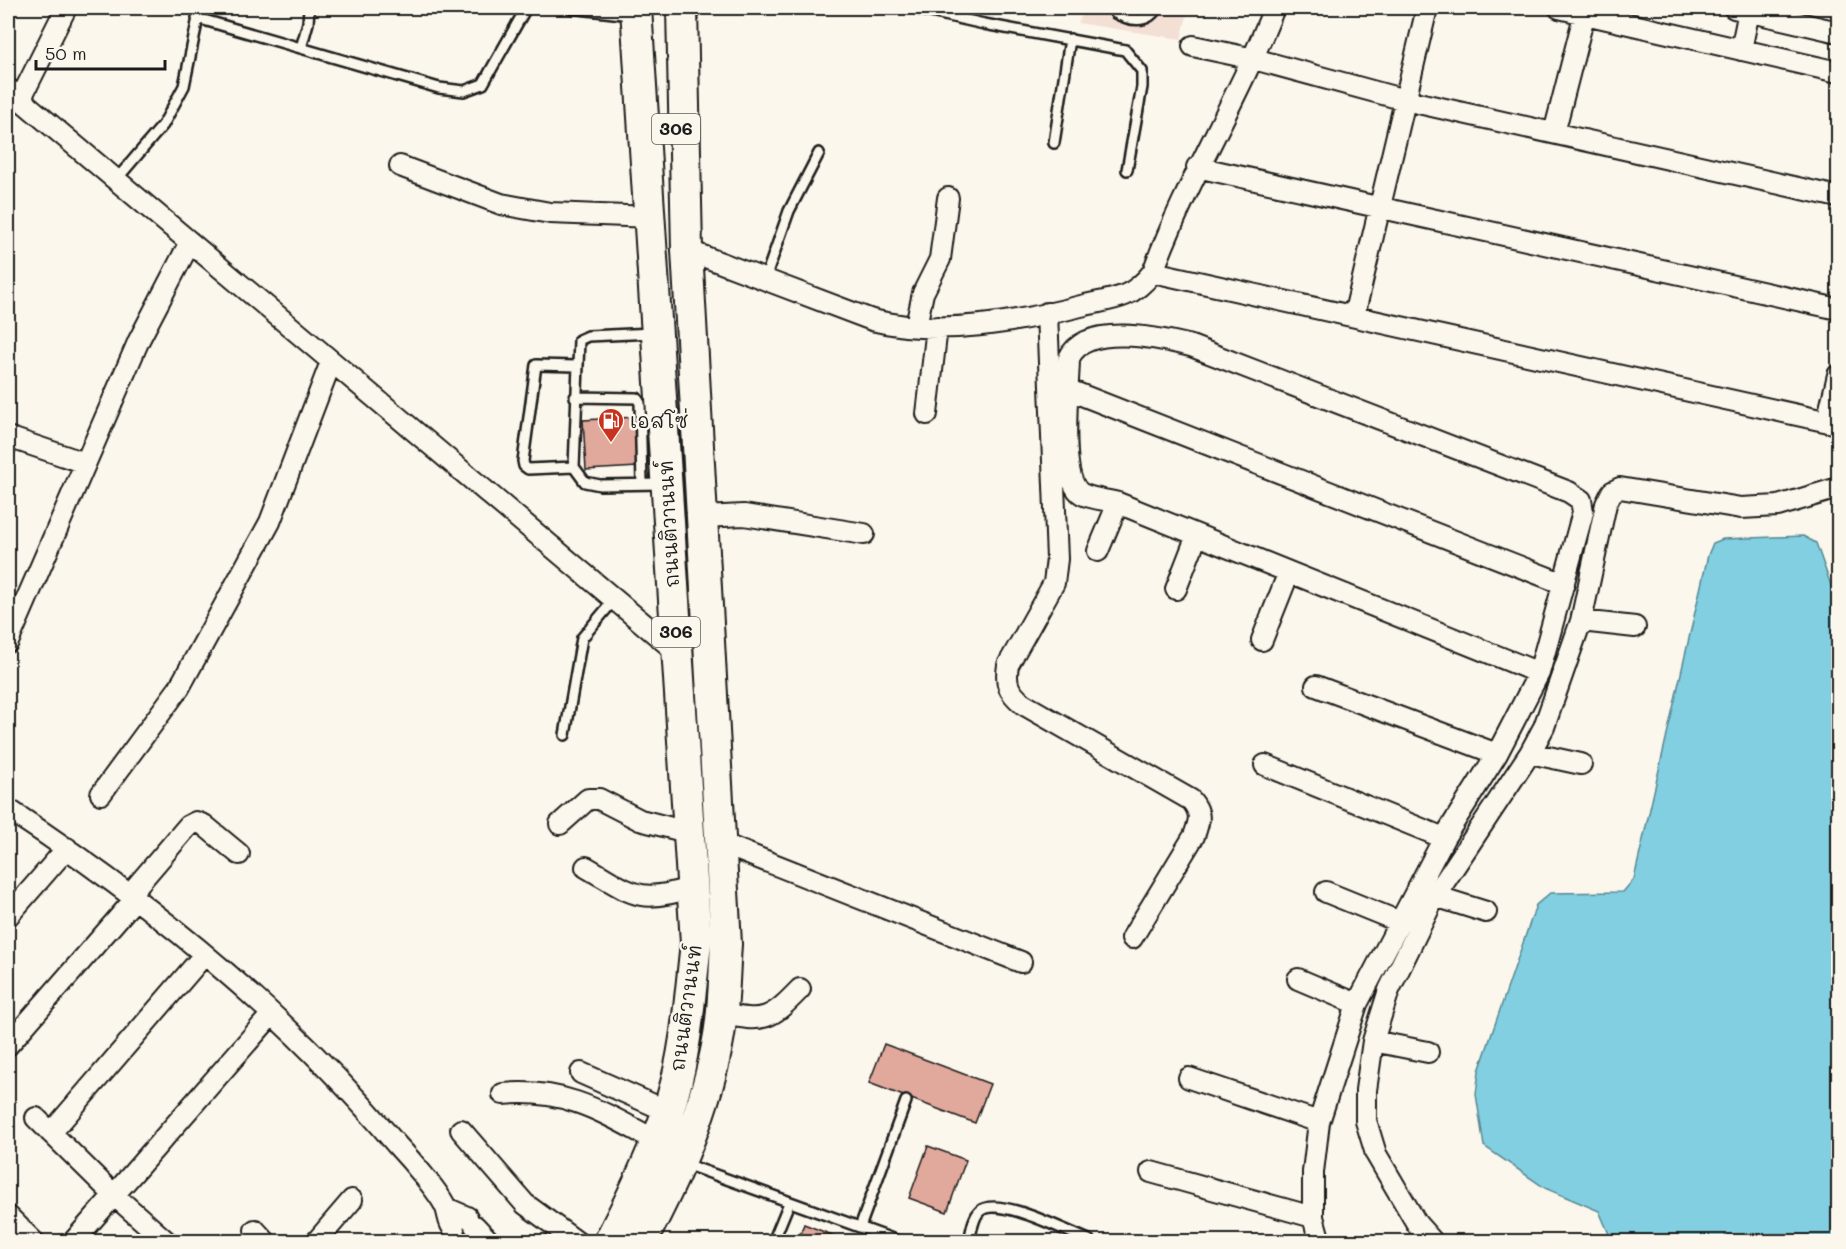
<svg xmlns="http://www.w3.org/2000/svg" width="1846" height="1249" viewBox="0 0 1846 1249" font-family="Mali,'Playpen Sans Thai',sans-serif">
<rect width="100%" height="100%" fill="#fbf7ec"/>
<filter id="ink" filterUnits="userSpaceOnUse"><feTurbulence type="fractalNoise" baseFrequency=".0167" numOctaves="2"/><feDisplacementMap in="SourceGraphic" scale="12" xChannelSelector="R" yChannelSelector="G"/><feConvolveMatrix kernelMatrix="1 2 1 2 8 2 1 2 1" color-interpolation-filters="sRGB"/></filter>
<g filter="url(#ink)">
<path fill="#f3dfd4" d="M 1085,8 L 1189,8 L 1181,39 L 1078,23 Z"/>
<path fill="#81cfe0" stroke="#598792" stroke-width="1.5" d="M 1803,536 L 1816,543 L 1833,591 L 1838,593 L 1838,1241 L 1612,1241 L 1599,1211 L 1545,1188 L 1484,1146 L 1476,1094 L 1479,1071 L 1536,905 L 1550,893 L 1623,892 L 1634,879 L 1708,555 L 1713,543 L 1723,539 Z"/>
<path fill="#e1a89c" stroke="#1c1c1c" stroke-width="1.5" d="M 636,417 L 638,467 L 586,470 L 583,420 Z
M 884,1044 L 990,1084 L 975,1123 L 869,1083 Z
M 928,1146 L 966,1160 L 947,1212 L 909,1198 Z
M 804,1224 L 850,1242 L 797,1242 Z"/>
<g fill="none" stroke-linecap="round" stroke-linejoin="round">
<defs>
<path id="service" d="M 570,8 L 631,15
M 913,8 L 984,24 L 1125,50 L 1142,71 L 1142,87 L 1127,170
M 1114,8 L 1115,13 C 1130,21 1147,24 1157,8
M 197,18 L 439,88 L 464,91 L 483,84 L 526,8
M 301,48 L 308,23 L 309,8
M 1054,143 L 1070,39
M 116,180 L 163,125 L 184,86 L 200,8
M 765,279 L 789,211 L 819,153
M 653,333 L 588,336 L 579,340 L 574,467 L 585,482 L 600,485 L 662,484
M 575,397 L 637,398 L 640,403 L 642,484
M 574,467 L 528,469 L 524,466 L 523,461 L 536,365 L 576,366
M 565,735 L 582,638 L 614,600
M 685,1164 L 901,1242
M 860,1227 L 906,1101
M 773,1242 L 789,1203
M 969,1242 C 971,1233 973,1217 980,1211 C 998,1195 1067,1232 1089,1240"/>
<path id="minor" d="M 1559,8 L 1838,72
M 1734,8 L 1838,32
M 1193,46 L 1254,59 L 1405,100 L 1838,197
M 1741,50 L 1749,11
M 8,89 L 677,652
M 20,100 L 66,8
M 1554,133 L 1586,8
M 400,166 L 501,204 L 550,213 L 651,217
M 1197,167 L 1838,309
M 687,250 L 872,320 C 939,337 1019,322 1085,305 C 1098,302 1113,300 1125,295 C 1137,290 1145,282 1153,272 C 1187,180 1239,98 1274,8
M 1153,272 L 1838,424
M 1047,313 L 1057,559 L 1054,583 L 1008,665 C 1005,684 1008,691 1023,704 L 1191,800 C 1202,813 1200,820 1194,836 L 1132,938
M 1354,316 L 1427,8
M 916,326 L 923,293 L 940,259 L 948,198
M 1069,390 L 1564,584
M 927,414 L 937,327
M 1827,422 L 1838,375
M 8,437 L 85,463
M 703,517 L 744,515 L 864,534
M 1098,551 L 1118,503
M 1176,589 L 1197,535
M 1581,621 L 1635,627
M 1262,640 L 1289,572
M 8,642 L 139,340 L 190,242
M 1316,686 L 1497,754
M 1530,753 L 1581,764
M 1265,765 L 1444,838
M 101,794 L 179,688 L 270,522 L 331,362
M 8,809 C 150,902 286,1013 396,1144 C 409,1158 440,1193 446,1208 C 449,1216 448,1223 454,1229
M 560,824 L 588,799 L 599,799 L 640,820 L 691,833
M 723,844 L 1021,962
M 586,867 C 633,894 638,905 693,887
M 1326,892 L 1400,922
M 129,895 L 188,826 L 196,822 L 204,825 L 239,854
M 1435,896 L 1486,912
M 8,916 L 67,848
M 1298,979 L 1357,1004
M 721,1014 C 765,1022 769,1021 800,989
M 1373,1041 L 1428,1052
M 8,1045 L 135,899
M 581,1073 L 667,1111
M 1189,1078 L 1319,1122
M 503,1094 C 565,1088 602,1112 655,1140
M 36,1118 L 115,1196 L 167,1242
M 461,1130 L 525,1204 L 577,1242
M 51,1133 L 204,955
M 1151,1172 L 1313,1217
M 446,1208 L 467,1217
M 8,1216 L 34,1242
M 475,1226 L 490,1242
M 255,1230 L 266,1242
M 73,1242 L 272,1014
M 316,1242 L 352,1200
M 1320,1242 L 1313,1217 L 1313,1172 L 1319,1122 L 1357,1004 L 1444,838 L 1497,754 L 1539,673 L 1583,512 L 1581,500 L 1569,492 L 1191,346 C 1159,338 1086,322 1069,358 C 1069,386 1057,480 1082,494 C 1092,499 1107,500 1118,503 L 1539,673
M 1433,1242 L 1417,1224 L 1376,1154 L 1366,1121 L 1366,1090 L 1373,1041 L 1389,990 L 1435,896 L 1530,753 L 1544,727 L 1581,621 L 1606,504 L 1612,492 L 1620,488 L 1741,508 L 1778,506 L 1838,488"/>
<path id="primary" d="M 609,1242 C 633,1196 657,1147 672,1098 C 687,1048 690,995 696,943 L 636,8
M 641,1242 C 675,1178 707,1108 719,1035 C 724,1005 724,974 726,944 L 687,250 L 682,8"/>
</defs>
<use href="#service" stroke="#1c1c1c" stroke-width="14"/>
<use href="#minor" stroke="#1c1c1c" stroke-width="24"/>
<use href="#primary" stroke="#1c1c1c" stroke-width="34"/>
<use href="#service" stroke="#fbf7ec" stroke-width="9"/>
<use href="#minor" stroke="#fbf7ec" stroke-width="20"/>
<use href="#primary" stroke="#fbf7ec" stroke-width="30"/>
</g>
</g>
<defs>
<symbol id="fuel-pin" viewBox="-11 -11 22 30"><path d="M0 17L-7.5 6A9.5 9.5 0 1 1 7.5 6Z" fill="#c8321e" stroke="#fbf7ec"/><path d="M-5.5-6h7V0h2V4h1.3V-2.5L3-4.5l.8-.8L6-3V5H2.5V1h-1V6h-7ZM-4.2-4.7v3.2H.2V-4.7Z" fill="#fff"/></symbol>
</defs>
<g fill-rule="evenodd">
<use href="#fuel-pin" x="596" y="406" width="30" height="40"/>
</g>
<g text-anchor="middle" stroke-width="5" stroke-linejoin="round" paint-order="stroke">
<g fill="#fbf7ec" stroke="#5f5e5a" stroke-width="1.5">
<rect x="652" y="114" width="48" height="30" rx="4.5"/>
<rect x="652" y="617" width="48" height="30" rx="4.5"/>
</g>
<g font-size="18" font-weight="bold" fill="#1c1c1c">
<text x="676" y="135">306</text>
<text x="676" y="638">306</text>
</g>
<g font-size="20" fill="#1c1c1c" stroke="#fbf7ec" text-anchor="start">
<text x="630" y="428">เอสโซ่</text>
</g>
<g font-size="20" fill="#1c1c1c" stroke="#fbf7ec">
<text transform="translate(669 524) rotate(-93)" y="7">ถนนติวานนท์</text>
<text transform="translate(686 1008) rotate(-82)" y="7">ถนนติวานนท์</text>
</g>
</g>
<rect width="1846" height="1249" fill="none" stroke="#fbf7ec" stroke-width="30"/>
<rect x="15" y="15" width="1816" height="1219" fill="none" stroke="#1c1c1c" stroke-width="2" filter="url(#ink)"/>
<path d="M36 60v9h129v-9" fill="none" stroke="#1c1c1c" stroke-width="3"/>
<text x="45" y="60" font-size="18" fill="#1c1c1c" stroke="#fbf7ec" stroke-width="4.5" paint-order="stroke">50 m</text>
</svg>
